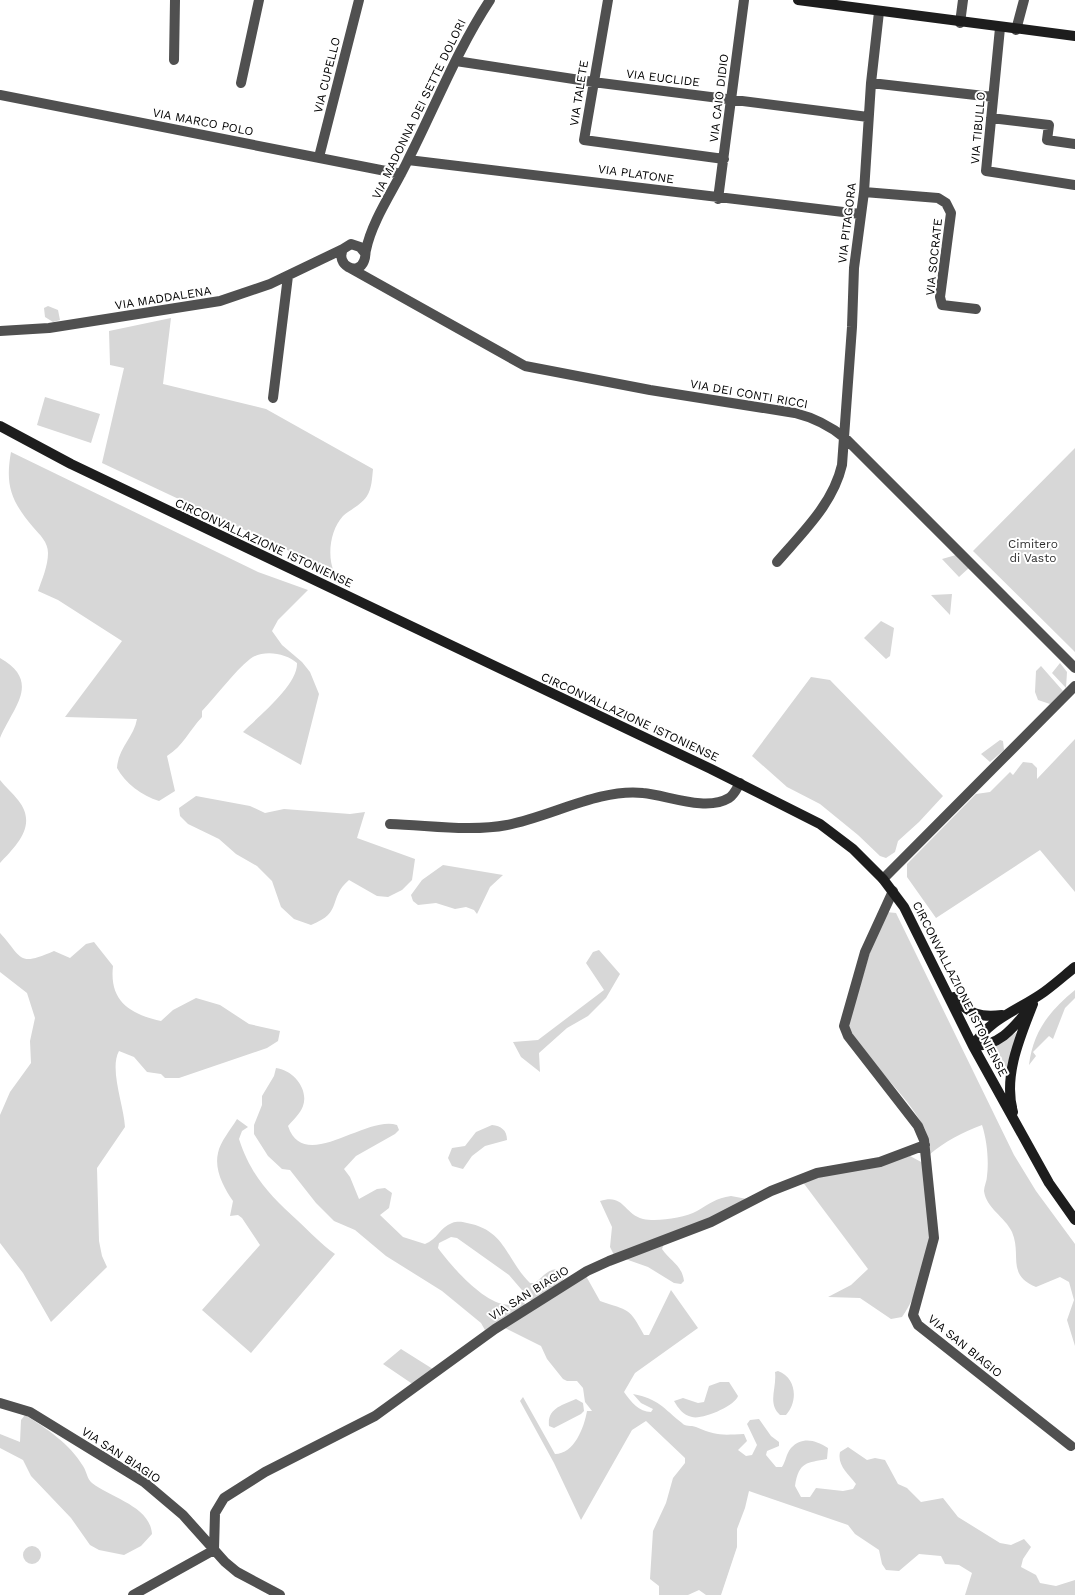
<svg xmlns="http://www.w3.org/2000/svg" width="1075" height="1595" viewBox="0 0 1075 1595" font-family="'Work Sans',sans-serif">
<rect width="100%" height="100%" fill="#fff"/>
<path fill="#d7d7d7" d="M 48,306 L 58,310 L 60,320 L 53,322 L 45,317 L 44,308 Z
M 171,318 L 163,384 L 266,409 L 373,469 C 372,478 372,488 367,496 C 361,505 351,509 343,516 C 330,530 327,556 334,572 L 102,463 L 124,368 L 110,365 L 109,331 Z
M 45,397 L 100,414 L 91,443 L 37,425 Z
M 1075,448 L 1075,652 L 973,551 Z
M 11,452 L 258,572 L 308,590 L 278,620 L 272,631 L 282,645 L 302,662 L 310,672 L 319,694 L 301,765 L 243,732 C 259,716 298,685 297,663 C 286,653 263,649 250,659 C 234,672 217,695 202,711 L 202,717 C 188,732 184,745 167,756 L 175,791 L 159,801 C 142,796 125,783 117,768 C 118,748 134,737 137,719 L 65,717 L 122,641 L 58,600 L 38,591 C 42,579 48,566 48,553 C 48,542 40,535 33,527 C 11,501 5,485 11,452 Z
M 956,555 L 970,567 L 959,577 L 942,559 Z
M 952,594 L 950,615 L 931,595 Z
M 881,621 L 894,628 L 890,656 L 886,659 L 864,638 Z
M 0,658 C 42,682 13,707 0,738 Z
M 1060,663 L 1067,672 L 1066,688 L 1052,673 Z
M 1041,666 L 1063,691 L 1050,704 L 1038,700 L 1035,692 L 1036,671 Z
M 811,677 L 830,680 L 943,796 L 919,822 L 898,841 L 895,852 L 886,858 L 880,856 L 858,835 L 820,804 L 787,787 L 752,756 Z
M 1075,739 L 1075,892 L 1040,850 L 936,918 L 907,877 L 907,864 L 976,794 L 990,792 L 1010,772 L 1013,775 L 1023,762 L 1032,763 L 1037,768 L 1037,779 Z
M 1000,740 L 1003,741 L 1004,750 L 990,762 L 981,754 Z
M 0,780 C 5,787 13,793 18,800 C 38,825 17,845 0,863 Z
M 196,796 L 250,806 L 265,813 L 284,809 L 350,814 L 365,812 L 357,838 L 415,859 L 412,880 L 402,890 L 388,897 L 377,896 L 349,880 C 327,899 344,912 311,925 L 294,919 L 281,907 L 272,881 L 257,866 L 236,854 L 219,839 L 188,824 L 180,816 L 179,808 Z
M 443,865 L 503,875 L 490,887 L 477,914 L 474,910 L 466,907 L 455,909 L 436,903 L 418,905 L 413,901 L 411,895 L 422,880 Z
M 886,912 L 896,913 L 1014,1155 L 1036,1191 L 1075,1244 L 1075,1346 L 1067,1320 L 1074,1300 L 1069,1282 L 1060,1277 L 1036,1287 C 1006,1275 1022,1255 1012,1232 C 1005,1217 986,1208 984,1191 C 984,1186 987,1181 987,1176 C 989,1161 987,1140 982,1125 C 963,1132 945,1141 929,1155 C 928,1147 928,1136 925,1129 C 905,1091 867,1063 848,1026 L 876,932 Z
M 0,933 C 23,958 17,967 54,951 L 70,958 L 86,944 L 94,942 L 113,966 C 109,1001 130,1014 161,1021 L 173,1010 L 196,998 L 220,1005 L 249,1024 L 280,1031 L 278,1041 L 267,1048 L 179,1078 L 165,1078 L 161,1074 L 147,1072 L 134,1057 L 119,1051 C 109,1069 124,1106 125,1127 L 97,1168 L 99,1241 L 102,1256 L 107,1267 L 51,1322 L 23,1273 L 0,1243 L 0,1115 L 10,1092 L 31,1063 L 30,1041 L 35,1018 L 27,993 L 0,972 Z
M 599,950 L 620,974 L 606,998 L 588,1016 L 567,1028 L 539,1053 L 540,1072 L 521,1057 L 513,1042 L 538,1040 L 604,990 L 586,963 L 593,952 Z
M 1075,990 L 1075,998 L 1065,1008 L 1053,1039 L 1049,1036 L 1033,1052 L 1036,1056 L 1029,1065 C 1033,1032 1049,1011 1075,990 Z
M 1024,1023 L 1009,1074 L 995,1046 L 1017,1032 Z
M 276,1068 C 293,1070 309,1089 303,1106 C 300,1114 293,1120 288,1126 C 304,1174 365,1115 397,1125 L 399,1130 L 395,1134 L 356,1156 L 344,1169 L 350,1177 L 359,1199 L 377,1189 L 385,1188 L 392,1193 L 389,1208 L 380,1215 L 403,1237 L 425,1244 C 437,1240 440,1227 452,1223 C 458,1221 462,1222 467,1223 C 506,1230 506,1260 530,1283 L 535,1283 C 543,1277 550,1266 561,1270 L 564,1277 L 560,1287 L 533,1303 L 509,1275 L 457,1238 L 451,1237 L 439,1243 L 438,1248 C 451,1266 499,1323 522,1299 L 526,1306 L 485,1330 L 481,1323 L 442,1291 L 386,1256 L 355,1230 L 334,1221 L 316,1203 L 290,1170 L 282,1169 L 268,1156 L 254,1134 L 254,1125 L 262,1105 L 262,1096 L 274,1076 Z
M 237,1119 L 248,1127 L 242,1131 L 239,1139 C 251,1176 270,1195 297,1220 C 310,1232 321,1244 335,1254 L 251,1353 L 202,1310 L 260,1245 L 242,1218 L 238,1215 L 230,1216 L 233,1201 C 224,1188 214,1170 218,1153 C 220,1142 231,1129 237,1119 Z
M 492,1125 C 501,1126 507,1130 507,1140 L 485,1146 L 472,1156 L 463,1169 L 452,1166 L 448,1158 L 452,1148 L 465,1146 L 476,1132 Z
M 910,1156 L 923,1163 C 925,1184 932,1221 931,1241 C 929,1263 915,1299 902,1317 L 891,1319 L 860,1298 L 828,1297 L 851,1285 L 868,1269 L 802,1181 Z
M 731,1196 L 747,1199 L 664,1244 L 662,1249 C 670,1261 682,1265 684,1281 L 681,1284 L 674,1283 L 648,1267 L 614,1255 L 610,1247 L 612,1227 L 600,1201 C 624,1193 623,1213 643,1219 C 657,1222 684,1218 697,1211 C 709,1204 716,1198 731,1196 Z
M 586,1276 L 600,1301 C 629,1311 629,1307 644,1335 L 649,1335 L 671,1290 L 698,1328 L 635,1373 L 624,1392 C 631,1402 639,1412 651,1412 L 653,1409 L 641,1403 L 633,1394 C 659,1399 663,1408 682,1423 C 685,1427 691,1425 696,1427 C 716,1436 722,1435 744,1434 L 747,1441 L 738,1450 L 746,1456 L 752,1455 L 757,1445 L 747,1424 L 750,1420 L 759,1419 L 771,1436 L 779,1442 L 779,1446 L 767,1451 L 766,1455 L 776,1467 L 782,1467 C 786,1461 786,1454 791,1448 C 802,1436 816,1440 828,1448 L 827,1459 C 807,1463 799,1461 795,1486 L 801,1497 L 810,1497 L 816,1488 L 843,1491 L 853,1489 L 856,1484 C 848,1474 837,1465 840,1452 L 848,1447 L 867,1460 L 875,1458 L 885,1460 L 898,1484 L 907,1488 L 921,1502 L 943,1498 L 958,1517 L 1000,1543 L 1011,1545 L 1024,1539 L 1031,1547 L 1023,1559 L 1021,1567 L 1036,1575 L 1040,1583 L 1056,1586 L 1075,1580 L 1075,1595 L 965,1595 L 972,1573 L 959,1565 L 945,1564 L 941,1556 L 919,1554 L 899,1571 L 886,1570 L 882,1564 L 879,1550 L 855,1534 L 848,1525 L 749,1491 L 745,1508 L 737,1529 L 737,1547 L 721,1595 L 706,1595 L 699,1590 L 688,1595 L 659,1595 L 659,1586 L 650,1579 L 653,1531 L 666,1503 L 673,1478 L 685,1463 L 685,1458 L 646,1421 L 632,1430 L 581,1520 L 554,1463 L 520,1401 L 523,1397 L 555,1454 C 574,1454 584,1428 587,1411 L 592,1411 L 585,1402 L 583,1388 L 577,1381 L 567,1381 L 563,1379 L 547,1359 L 541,1346 L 503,1327 Z
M 401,1349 L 436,1371 L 414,1385 L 383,1364 Z
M 778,1371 C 797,1378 798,1402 786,1415 L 780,1415 C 767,1403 777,1388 775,1372 Z
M 720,1382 L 729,1382 L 738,1396 C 735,1406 702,1420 692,1417 C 683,1415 678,1408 674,1401 L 683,1398 L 698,1403 L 704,1402 L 709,1386 Z
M 576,1399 L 583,1403 L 584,1411 L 581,1414 L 554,1428 L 549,1426 C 547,1408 563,1405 576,1399 Z
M 25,1415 C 46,1428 70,1444 83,1466 C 87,1472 87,1479 92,1483 C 111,1498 150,1506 152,1534 L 141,1546 L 124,1555 L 99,1550 L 90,1545 L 71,1518 L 31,1476 L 23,1460 L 0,1448 L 0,1434 L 20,1442 L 21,1420 Z
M23 1555a9 9 0 1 1 18 0a9 9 0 1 1-18 0Z"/>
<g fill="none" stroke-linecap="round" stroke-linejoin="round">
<path stroke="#505050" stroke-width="10" d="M 608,0 L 584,140 L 724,159
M 960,23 L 963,0
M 1000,28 L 986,171 L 1075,185
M 1016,30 L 1024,0
M 174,60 L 175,0
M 456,61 L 593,82 L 868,117
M 241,83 L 259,0
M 871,83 L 993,97
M 0,95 L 401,174
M 991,118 L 1049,125 L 1047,140 L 1075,144
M 319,157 L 359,0
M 408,160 L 860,214
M 864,192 L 938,198 L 946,203 L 951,213 L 940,297 L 942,305 L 976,309
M 718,199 L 744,0
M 365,253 L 360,247 L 351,244 L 343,249 C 335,265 358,277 364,261 C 366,257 365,253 366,250 C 372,220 395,188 408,160 C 435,107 457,50 490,0
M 350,268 L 525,366 L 650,390 L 795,413 C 815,418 829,425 845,438 L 1075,668
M 0,331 L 49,328 L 220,301 L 270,284 L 343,249
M 273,398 L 288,276
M 777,562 C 802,533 833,504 842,465 L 852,327 L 854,268 L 864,192 L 871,83 L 879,12
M 390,824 C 428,825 470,832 507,825 C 550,817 600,788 643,793 C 667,795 706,812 729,798 C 734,795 737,788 740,783
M 883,879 L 1075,686
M 893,891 L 865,952 L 844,1026 L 848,1036 L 918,1126 L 924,1140 L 934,1238 L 913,1315 L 918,1325 L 1071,1446
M 0,1403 L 30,1412 L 144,1482 L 183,1515 L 225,1562 L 237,1572 L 280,1595
M 133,1595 L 214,1550 L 215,1513 L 224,1498 L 265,1472 L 375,1416 L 495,1329 L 587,1271 L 609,1261 L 711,1222 L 771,1191 L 817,1173 L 880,1162 L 925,1145"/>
<path stroke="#1d1d1d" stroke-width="10" d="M 798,0 L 1075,36
M 0,426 L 71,464 L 711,769 L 820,824 L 853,849 L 883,879 L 904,907 L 973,1046 L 1049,1183 L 1075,1220
M 954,997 C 968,1014 981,1018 1002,1015
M 973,1046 C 990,1018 1019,1010 1044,992 C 1055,984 1065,975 1075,967
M 973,1046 C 998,1046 1012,1030 1027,1011
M 1013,1112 C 1003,1076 1020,1037 1033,1004"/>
</g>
<g text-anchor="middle" stroke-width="4" stroke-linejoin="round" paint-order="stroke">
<g font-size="12" fill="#000" stroke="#fff">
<text transform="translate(327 75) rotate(-76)" y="4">VIA CUPELLO</text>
<text transform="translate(663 78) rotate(7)" y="4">VIA EUCLIDE</text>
<text transform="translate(579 93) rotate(-81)" y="4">VIA TALETE</text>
<text transform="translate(719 98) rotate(-83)" y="4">VIA CAIO DIDIO</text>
<text transform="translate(419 109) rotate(-64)" y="4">VIA MADONNA DEI SETTE DOLORI</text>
<text transform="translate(203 122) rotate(11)" y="4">VIA MARCO POLO</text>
<text transform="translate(978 128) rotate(-85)" y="4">VIA TIBULLO</text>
<text transform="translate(636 174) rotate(8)" y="4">VIA PLATONE</text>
<text transform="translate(847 223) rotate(-83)" y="4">VIA PITAGORA</text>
<text transform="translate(934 257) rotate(-84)" y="4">VIA SOCRATE</text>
<text transform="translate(163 298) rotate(-9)" y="4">VIA MADDALENA</text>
<text transform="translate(749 394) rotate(10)" y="4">VIA DEI CONTI RICCI</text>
<text transform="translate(264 543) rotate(25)" y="4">CIRCONVALLAZIONE ISTONIENSE</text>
<text transform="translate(630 717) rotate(25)" y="4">CIRCONVALLAZIONE ISTONIENSE</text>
<text transform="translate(960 989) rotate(63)" y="4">CIRCONVALLAZIONE ISTONIENSE</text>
<text transform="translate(529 1293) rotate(-32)" y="4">VIA SAN BIAGIO</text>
<text transform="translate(965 1346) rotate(39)" y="4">VIA SAN BIAGIO</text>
<text transform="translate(121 1455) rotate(33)" y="4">VIA SAN BIAGIO</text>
</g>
<g font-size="12" fill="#2e2e2e" stroke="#fff">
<text x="1033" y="548">Cimitero<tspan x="1033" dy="14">di Vasto</tspan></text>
</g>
</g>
</svg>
